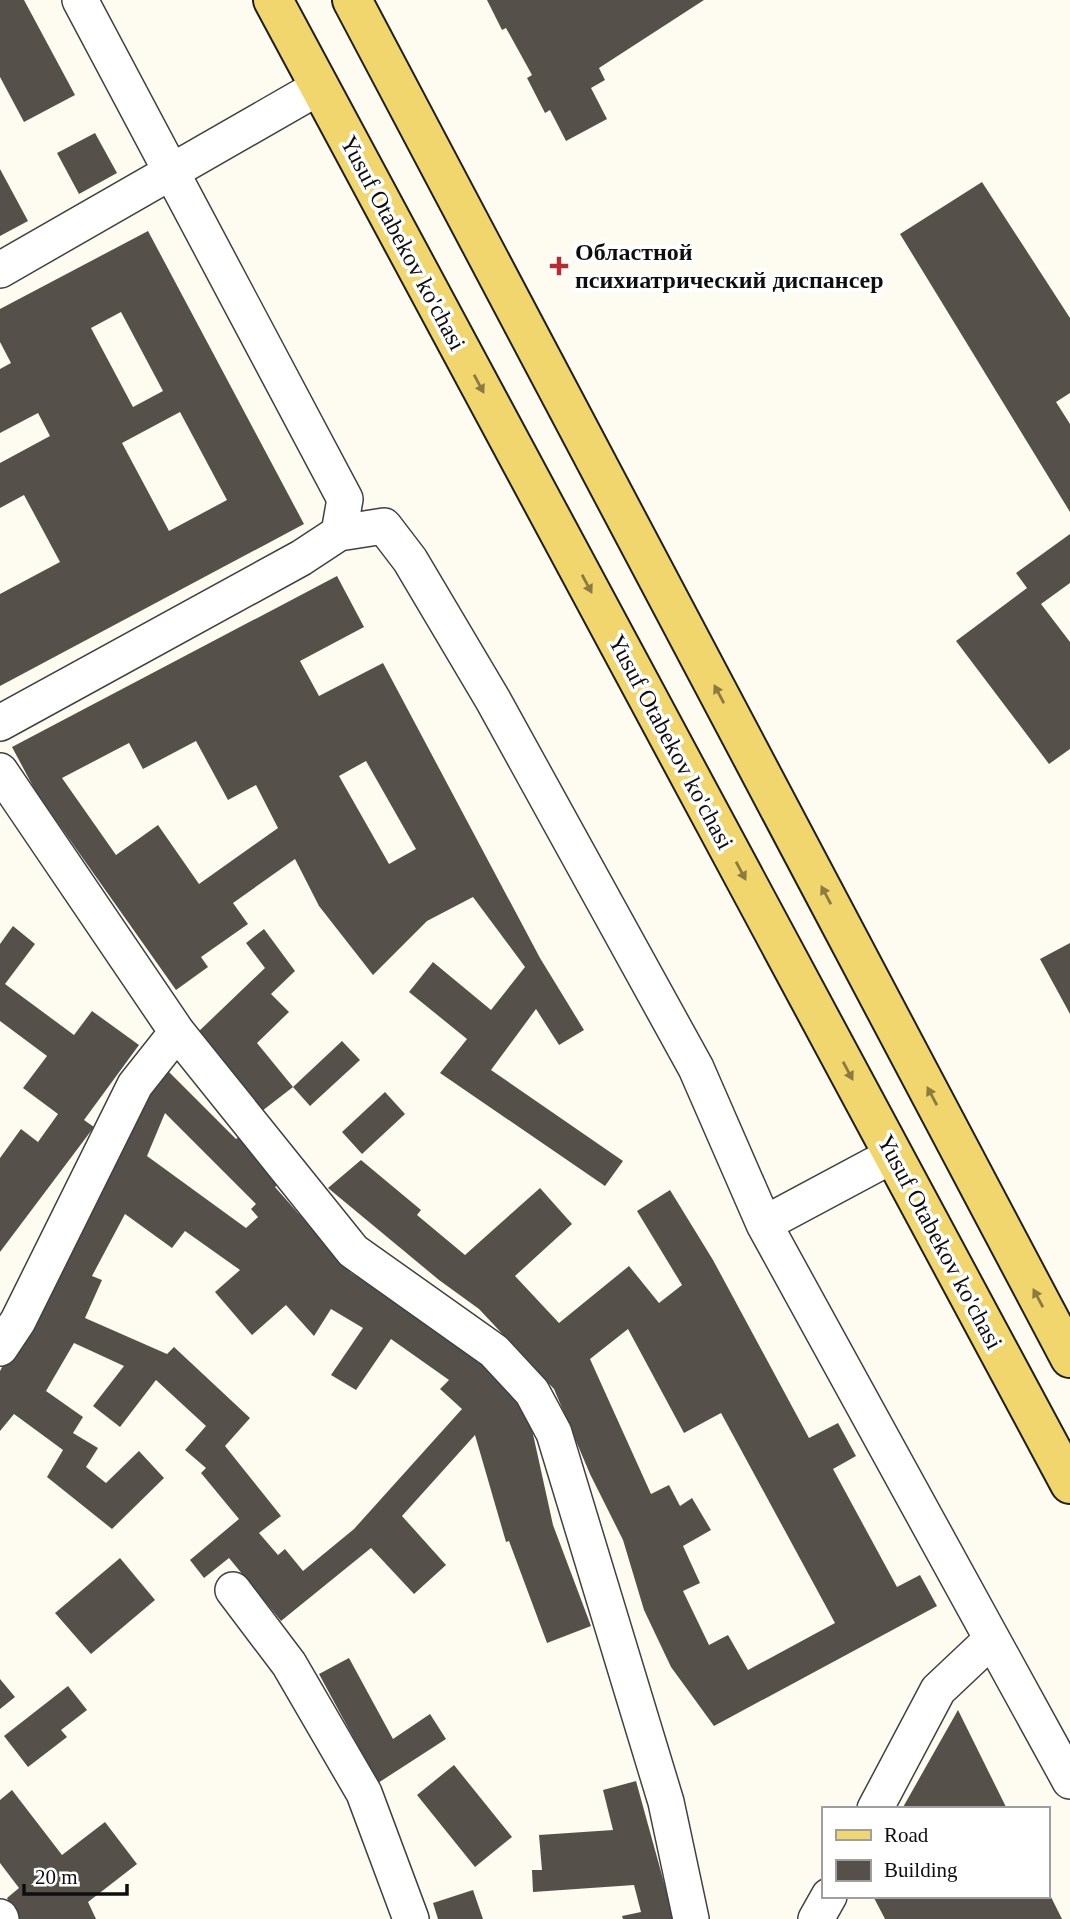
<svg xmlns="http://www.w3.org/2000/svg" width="1070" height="1919" viewBox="0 0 1070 1919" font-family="'Times New Roman',serif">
<rect width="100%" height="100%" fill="#fefcf0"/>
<path fill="#56504b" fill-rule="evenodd" d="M 0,0 L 24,0 L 75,95 L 24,122 L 0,77 Z
M 487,0 L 704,0 L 599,68 L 605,80 L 591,88 L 607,119 L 566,141 L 550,110 L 545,113 L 527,78 L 532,75 L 506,28 L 502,30 Z
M 95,133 L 117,173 L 79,194 L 57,153 Z
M 0,169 L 28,221 L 0,236 Z
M 982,182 L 1070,318 L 1070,393 L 1056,402 L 1070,424 L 1070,512 L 900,234 Z
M 148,231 L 304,524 L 0,686 L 0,594 L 60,562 L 24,495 L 0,508 L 0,463 L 50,436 L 38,413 L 0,433 L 0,369 L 11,363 L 0,342 L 0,309 ZM 121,312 L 163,391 L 133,407 L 91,328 ZM 180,412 L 227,500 L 169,531 L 122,443 Z
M 1070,534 L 1070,583 L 1041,604 L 1070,642 L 1070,749 L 1049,764 L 956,641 L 1027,588 L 1016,573 Z
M 337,576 L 364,627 L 300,661 L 319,696 L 383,663 L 540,958 L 584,1030 L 559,1045 L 536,1009 L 491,1070 L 623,1161 L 605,1186 L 440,1073 L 467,1039 L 409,992 L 433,962 L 491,1010 L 525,967 L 473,897 L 427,921 L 373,975 L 319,906 L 295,859 L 233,903 L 248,924 L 201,957 L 208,967 L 176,990 L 36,792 L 12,747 ZM 196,741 L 228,800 L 256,785 L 278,828 L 199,884 L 158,825 L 116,855 L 62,778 L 129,743 L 143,769 ZM 366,761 L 416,849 L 389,864 L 339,776 Z
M 13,926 L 35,944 L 5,984 L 74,1035 L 92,1011 L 139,1045 L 84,1120 L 94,1127 L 0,1252 L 0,1158 L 21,1129 L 38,1142 L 58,1114 L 23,1088 L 47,1056 L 0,1021 L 0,944 Z
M 264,929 L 295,971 L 271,994 L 289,1012 L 257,1043 L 293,1087 L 262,1111 L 197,1033 L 265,968 L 246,943 Z
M 1070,943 L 1070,1014 L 1040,959 Z
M 342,1041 L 360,1060 L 310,1106 L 293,1087 Z
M 165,1068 L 236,1139 L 239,1137 L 280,1182 L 275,1187 L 351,1273 L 413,1310 L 507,1381 L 531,1425 L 553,1525 L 591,1626 L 547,1643 L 509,1541 L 506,1542 L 475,1435 L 402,1516 L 446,1565 L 414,1594 L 371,1548 L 281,1621 L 229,1558 L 204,1578 L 190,1560 L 239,1519 L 201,1473 L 206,1468 L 185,1450 L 206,1426 L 156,1380 L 120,1427 L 93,1406 L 124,1366 L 74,1343 L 46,1391 L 83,1417 L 73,1433 L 98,1448 L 86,1467 L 106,1483 L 139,1451 L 164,1478 L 112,1529 L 47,1477 L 63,1450 L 14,1414 L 0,1431 L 0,1371 L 143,1090 ZM 165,1113 L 256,1204 L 251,1209 L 258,1217 L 246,1228 L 147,1156 ZM 125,1214 L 172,1248 L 185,1231 L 240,1270 L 215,1292 L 252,1335 L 286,1305 L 314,1336 L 331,1309 L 363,1328 L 331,1375 L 356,1390 L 391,1339 L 449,1380 L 440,1389 L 462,1409 L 354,1529 L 303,1571 L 285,1549 L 278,1555 L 259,1533 L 281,1516 L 225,1446 L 250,1418 L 174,1347 L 167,1354 L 85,1318 L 102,1280 L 92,1276 Z
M 385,1092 L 405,1114 L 362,1154 L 342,1132 Z
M 361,1160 L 421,1210 L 417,1215 L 465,1255 L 540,1188 L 572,1224 L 515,1276 L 559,1323 L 629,1266 L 659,1303 L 682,1285 L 637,1211 L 670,1190 L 713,1260 L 809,1438 L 838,1423 L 856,1456 L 833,1469 L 897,1587 L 920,1575 L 937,1606 L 714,1726 L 671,1667 L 644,1610 L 623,1540 L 590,1474 L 554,1389 L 479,1309 L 439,1280 L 328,1188 ZM 628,1329 L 684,1433 L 721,1413 L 835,1623 L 748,1670 L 728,1635 L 709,1645 L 683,1591 L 700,1583 L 683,1546 L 711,1530 L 692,1498 L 680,1506 L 669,1485 L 651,1494 L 590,1359 Z
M 120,1558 L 155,1600 L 91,1654 L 55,1613 Z
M 349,1658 L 393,1739 L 430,1714 L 446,1739 L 378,1783 L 319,1674 Z
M 0,1679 L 15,1697 L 0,1709 Z
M 68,1686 L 87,1710 L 61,1730 L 67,1737 L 28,1767 L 4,1736 Z
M 958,1710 L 1007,1809 L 902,1809 Z
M 454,1765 L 512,1837 L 475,1867 L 417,1795 Z
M 636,1781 L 674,1919 L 623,1919 L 622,1916 L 641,1912 L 634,1885 L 533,1892 L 532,1870 L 542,1870 L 539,1835 L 613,1830 L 603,1790 Z
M 12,1790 L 62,1855 L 105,1822 L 137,1864 L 88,1902 L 96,1919 L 17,1919 L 7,1898 L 19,1888 L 0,1863 L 0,1800 Z
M 1047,1889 L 1062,1919 L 885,1919 L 873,1896 L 1047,1896 Z
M 473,1890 L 483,1919 L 438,1919 L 433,1903 Z"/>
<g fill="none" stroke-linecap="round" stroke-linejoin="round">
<defs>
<path id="minor" d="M 80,0 L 345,499 L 339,533
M 0,270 L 319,87
M 0,723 L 301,558 L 339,533 L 384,526 L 410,560 L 493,700 L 696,1068 L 764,1224 L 1070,1781
M 0,771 L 177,1032 L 353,1251 L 494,1351 L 532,1392 L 554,1433 L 666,1802 L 691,1919
M 764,1224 L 893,1155
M 0,1348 L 18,1321 L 135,1085 L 177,1032
M 233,1590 L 289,1664 L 364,1793 L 411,1919
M 875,1809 L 938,1690 L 991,1640
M 0,1917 L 1,1919
M 816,1919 L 829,1896"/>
<path id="primary" d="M 273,0 L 1070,1484
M 352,0 L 1070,1358"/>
</defs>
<use href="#minor" stroke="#414141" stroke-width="38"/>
<use href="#primary" stroke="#1f1f1f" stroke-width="42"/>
<use href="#minor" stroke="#fff" stroke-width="35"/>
<use href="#primary" stroke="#f1d56d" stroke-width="38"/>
</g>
<defs><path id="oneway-solid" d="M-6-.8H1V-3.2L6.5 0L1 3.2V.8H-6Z" transform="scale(1.75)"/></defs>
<g fill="#8b7b42">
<use href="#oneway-solid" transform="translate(479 384) rotate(62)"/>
<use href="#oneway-solid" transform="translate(587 584) rotate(62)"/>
<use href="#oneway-solid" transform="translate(719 694) rotate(-118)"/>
<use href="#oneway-solid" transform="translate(741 871) rotate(62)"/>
<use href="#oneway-solid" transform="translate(826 895) rotate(-118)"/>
<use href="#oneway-solid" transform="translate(848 1071) rotate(62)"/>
<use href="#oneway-solid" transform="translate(932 1096) rotate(-118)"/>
<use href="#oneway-solid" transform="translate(1038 1298) rotate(-118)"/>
</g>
<path fill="#b72d2f" stroke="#fff" stroke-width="2.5" d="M555.5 255.5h7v7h7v7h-7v7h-7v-7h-7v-7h7z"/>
<g text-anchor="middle" stroke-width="7" stroke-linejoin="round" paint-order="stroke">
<g font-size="24" fill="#0e0e0e" stroke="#fff">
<text transform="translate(403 243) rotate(62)" y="8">Yusuf Otabekov ko'chasi</text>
<text transform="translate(671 742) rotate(62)" y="8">Yusuf Otabekov ko'chasi</text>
<text transform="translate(940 1242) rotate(62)" y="8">Yusuf Otabekov ko'chasi</text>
</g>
<g font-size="24" font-weight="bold" fill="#0e0e0e" stroke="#fff" text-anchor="start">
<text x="575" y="260">Областной<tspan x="575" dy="28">психиатрический диспансер</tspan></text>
</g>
</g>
<rect x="822" y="1807" width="228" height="91" fill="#ffffff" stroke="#9f9f9f" stroke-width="2"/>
<rect x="836" y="1830" width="35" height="10" fill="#f1d56d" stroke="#9f9f9f" stroke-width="2"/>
<text x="884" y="1842" font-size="21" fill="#0e0e0e">Road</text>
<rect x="836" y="1860" width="35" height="21" fill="#56504b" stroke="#9f9f9f" stroke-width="2"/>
<text x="884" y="1877" font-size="21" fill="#0e0e0e">Building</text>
<path d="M24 1884v10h103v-10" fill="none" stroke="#0e0e0e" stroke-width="3.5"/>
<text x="35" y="1884" font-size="21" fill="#0e0e0e" stroke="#ffffff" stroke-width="5" paint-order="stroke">20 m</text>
</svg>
